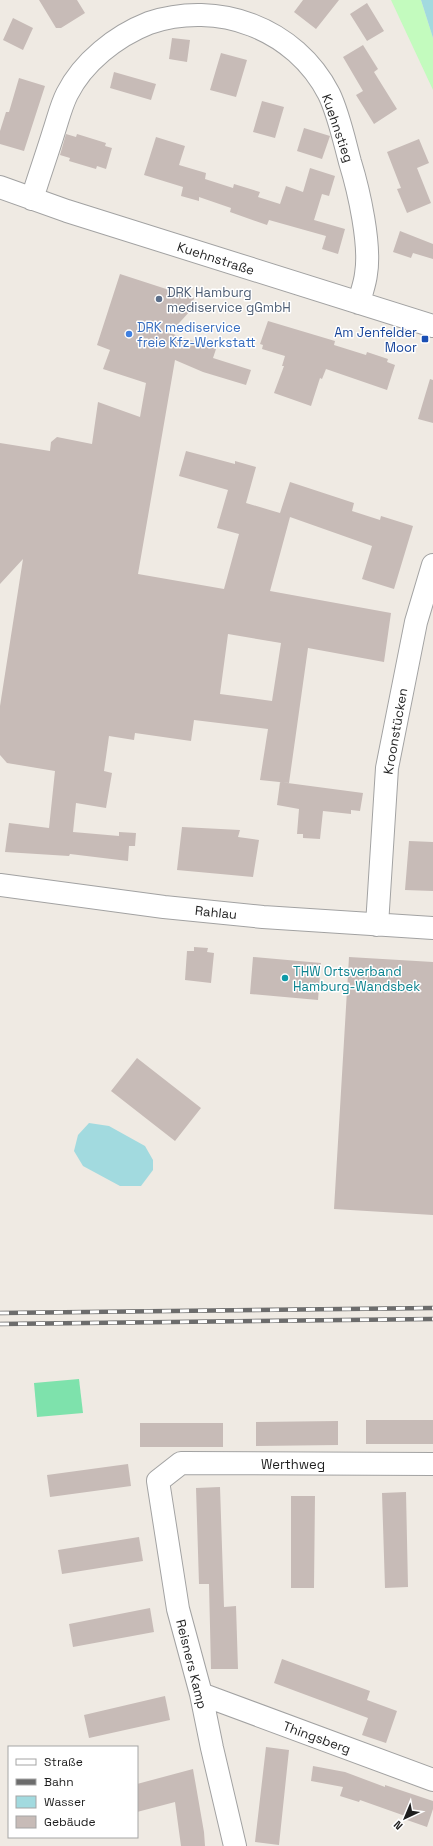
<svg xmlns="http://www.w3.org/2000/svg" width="433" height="1846" viewBox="0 0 433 1846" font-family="'Space Grotesk',sans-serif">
<rect width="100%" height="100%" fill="#efeae3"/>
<path fill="#c3fbbe" d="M 391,0 L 421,0 L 433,38 L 433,90 Z"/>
<path fill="#7ee2ac" d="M 79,1379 L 83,1413 L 37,1417 L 34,1383 Z"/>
<path fill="#a2dadf" d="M 421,0 L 433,0 L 433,38 Z
M 89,1123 L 109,1126 L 145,1146 L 153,1160 L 153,1170 L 141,1186 L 120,1186 L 83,1166 L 74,1151 L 78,1135 Z"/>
<path fill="#c7bbb7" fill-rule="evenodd" d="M 39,0 L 77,0 L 85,13 L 61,28 L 56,28 Z
M 303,0 L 339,0 L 316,29 L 294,12 Z
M 367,3 L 384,31 L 367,41 L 350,14 Z
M 13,18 L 33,28 L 23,50 L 3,40 Z
M 172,38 L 190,40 L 187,62 L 169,59 Z
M 363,45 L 378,69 L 374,72 L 397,109 L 374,124 L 356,95 L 363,91 L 343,57 Z
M 221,53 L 247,60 L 236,97 L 210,90 Z
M 114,72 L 156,84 L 151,100 L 110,88 Z
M 19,78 L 45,86 L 24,151 L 0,144 L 0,131 L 6,112 L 9,112 Z
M 262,101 L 284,107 L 275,138 L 253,132 Z
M 304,128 L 330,136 L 322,159 L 297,151 Z
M 66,134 L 76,137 L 77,134 L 106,143 L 105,146 L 112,148 L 106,169 L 97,166 L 96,169 L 69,161 L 70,158 L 60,155 Z
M 156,137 L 185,146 L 179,165 L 206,173 L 205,179 L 233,188 L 234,184 L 260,192 L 258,197 L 280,204 L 286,186 L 303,192 L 310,168 L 335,176 L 329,196 L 322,194 L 314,220 L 345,229 L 338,254 L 322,249 L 326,236 L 269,220 L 267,225 L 230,212 L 231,208 L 199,197 L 199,201 L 181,196 L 183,187 L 144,175 Z
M 419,139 L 429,163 L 417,168 L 431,203 L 407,213 L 397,189 L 401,188 L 387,152 Z
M 400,231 L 433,244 L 433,259 L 413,253 L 411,258 L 393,252 Z
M 120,274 L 194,298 L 191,310 L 170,333 L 216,349 L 213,358 L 251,370 L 246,385 L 203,372 L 175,360 L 138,574 L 224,589 L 239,534 L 217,528 L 228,490 L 179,476 L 186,451 L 235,464 L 235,461 L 256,467 L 246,503 L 280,513 L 290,482 L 354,503 L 352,511 L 380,520 L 381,516 L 413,526 L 394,589 L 362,579 L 372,546 L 290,517 L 270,591 L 391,613 L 384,662 L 308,648 L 289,783 L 260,780 L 268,729 L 194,720 L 191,741 L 135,733 L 134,740 L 109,736 L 104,771 L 112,773 L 106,808 L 76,803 L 73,832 L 119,836 L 119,832 L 136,833 L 135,846 L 129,846 L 128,861 L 70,854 L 69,856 L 5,852 L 9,823 L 49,828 L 55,771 L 7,763 L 0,755 L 0,706 L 23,559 L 0,584 L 0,443 L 50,451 L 51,442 L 57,437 L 92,444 L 98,402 L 140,417 L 146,383 L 103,369 L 110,350 L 97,345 ZM 228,634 L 281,643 L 272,701 L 220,694 Z
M 268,321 L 335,341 L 334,345 L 366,355 L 367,352 L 388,359 L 387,362 L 395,365 L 387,390 L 326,369 L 322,379 L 320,378 L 311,406 L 274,393 L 284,366 L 282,366 L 285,356 L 262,349 L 263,345 L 260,344 Z
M 430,379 L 433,380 L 433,423 L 418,419 Z
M 280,782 L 363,793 L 360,811 L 351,810 L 351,814 L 323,811 L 320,839 L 303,838 L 303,834 L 297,834 L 299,809 L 277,805 Z
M 182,827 L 240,830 L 238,837 L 259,840 L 253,877 L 177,870 Z
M 409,841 L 433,842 L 433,891 L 405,890 Z
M 194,947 L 208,948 L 207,952 L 214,953 L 211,983 L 185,980 L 187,951 L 194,951 Z
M 253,957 L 321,963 L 318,1000 L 250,994 Z
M 349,957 L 433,962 L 433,1215 L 334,1209 Z
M 137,1058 L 201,1108 L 175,1141 L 111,1091 Z
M 366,1420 L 433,1420 L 433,1444 L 366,1444 Z
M 338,1421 L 338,1445 L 256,1446 L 256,1422 Z
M 140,1423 L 223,1423 L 223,1447 L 140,1447 Z
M 128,1464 L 131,1486 L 50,1497 L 47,1475 Z
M 220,1487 L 224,1607 L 236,1606 L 238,1669 L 211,1669 L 209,1584 L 199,1584 L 196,1488 Z
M 406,1492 L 408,1587 L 385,1588 L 382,1493 Z
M 291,1496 L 315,1496 L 314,1588 L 291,1588 Z
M 139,1537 L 143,1561 L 62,1574 L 58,1550 Z
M 150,1608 L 154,1632 L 73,1647 L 69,1624 Z
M 282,1659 L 370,1691 L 367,1700 L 397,1711 L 386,1743 L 362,1735 L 368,1718 L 274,1683 Z
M 165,1696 L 170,1720 L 89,1738 L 84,1715 Z
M 266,1747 L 289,1750 L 279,1845 L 255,1842 Z
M 313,1766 L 345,1772 L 385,1787 L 385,1785 L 433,1801 L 433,1809 L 427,1827 L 407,1820 L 408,1817 L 360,1800 L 359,1802 L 340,1796 L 343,1787 L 311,1781 Z
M 193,1769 L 204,1832 L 205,1846 L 181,1846 L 175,1802 L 137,1812 L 137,1784 Z"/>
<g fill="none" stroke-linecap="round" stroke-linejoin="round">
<defs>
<path id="minor" d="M 0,187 L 67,211 L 433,326
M 32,199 C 39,176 47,154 54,131 C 58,119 61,106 67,94 C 83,62 116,36 149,23 C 218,0 295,28 329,94 C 339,115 344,140 350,162 C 359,191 371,245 366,274 C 365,284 361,293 359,303
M 0,885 L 164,907 L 263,917 L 433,928
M 377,925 L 387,768 L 416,622 L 433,565
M 201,1694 L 433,1780
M 235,1846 L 212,1748 L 201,1694 L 178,1609 L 158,1481 L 181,1463 L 433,1464"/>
</defs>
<use href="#minor" stroke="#a2a2a2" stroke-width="24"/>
<use href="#minor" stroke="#fff" stroke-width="22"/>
<defs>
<path id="rail" d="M 0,1313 L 433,1308
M 0,1324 L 433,1319"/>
</defs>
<use href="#rail" stroke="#6c6c6c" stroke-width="4.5"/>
<use href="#rail" stroke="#fff" stroke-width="3" stroke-dasharray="9" stroke-linecap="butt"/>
</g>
<circle fill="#5c6f8a" stroke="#fff" stroke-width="1.5" cx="159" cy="299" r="4"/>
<circle fill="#3f7fe0" stroke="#fff" stroke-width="1.5" cx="129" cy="334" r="4"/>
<rect fill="#1a4fb4" stroke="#fff" stroke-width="1.5" x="421" y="335" width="8" height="8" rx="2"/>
<circle fill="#0f9aa8" stroke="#fff" stroke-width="1.5" cx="285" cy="978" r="4"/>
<g text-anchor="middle" stroke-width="3" stroke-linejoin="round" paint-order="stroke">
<g font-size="13" fill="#1e1e1e" stroke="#fff">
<text transform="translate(338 128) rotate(71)" y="5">Kuehnstieg</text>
<text transform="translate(216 258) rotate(18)" y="5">Kuehnstraße</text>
<text transform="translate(395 731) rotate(-80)" y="5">Kroonstücken</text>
<text transform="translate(216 912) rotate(6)" y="5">Rahlau</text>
<text x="293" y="1469">Werthweg</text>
<text transform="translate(192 1664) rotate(76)" y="5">Reisners Kamp</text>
<text transform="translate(317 1737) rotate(20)" y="5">Thingsberg</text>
</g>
<g font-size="13" fill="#4e5e75" stroke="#fff" text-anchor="start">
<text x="167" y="297">DRK Hamburg<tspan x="167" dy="15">mediservice gGmbH</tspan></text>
</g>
<g font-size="13" fill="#366cbe" stroke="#fff" text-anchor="start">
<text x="137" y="332">DRK mediservice<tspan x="137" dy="15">freie Kfz-Werkstatt</tspan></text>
</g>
<g font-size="13" fill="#164399" stroke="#fff" text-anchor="end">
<text x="417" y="337">Am Jenfelder<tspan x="417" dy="15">Moor</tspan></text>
</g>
<g font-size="13" fill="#0d838f" stroke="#fff" text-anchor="start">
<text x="293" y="976">THW Ortsverband<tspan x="293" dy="15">Hamburg-Wandsbek</tspan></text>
</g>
</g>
<rect x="8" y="1746" width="130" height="92" fill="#ffffff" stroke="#a5a5a5"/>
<rect x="16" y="1759" width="20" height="6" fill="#ffffff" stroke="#a5a5a5"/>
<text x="44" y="1766" font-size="12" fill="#1e1e1e">Straße</text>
<rect x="16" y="1779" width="20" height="6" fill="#6c6c6c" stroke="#a5a5a5"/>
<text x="44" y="1786" font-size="12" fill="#1e1e1e">Bahn</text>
<rect x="16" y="1796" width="20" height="12" fill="#a2dadf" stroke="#a5a5a5"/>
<text x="44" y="1806" font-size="12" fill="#1e1e1e">Wasser</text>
<rect x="16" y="1816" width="20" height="12" fill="#c7bbb7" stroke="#a5a5a5"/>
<text x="44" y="1826" font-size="12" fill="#1e1e1e">Gebäude</text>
<g transform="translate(405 1818) rotate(224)" stroke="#ffffff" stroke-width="3" paint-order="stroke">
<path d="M0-3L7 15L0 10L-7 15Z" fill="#1e1e1e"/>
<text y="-6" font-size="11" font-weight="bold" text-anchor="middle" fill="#1e1e1e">N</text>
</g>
</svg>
